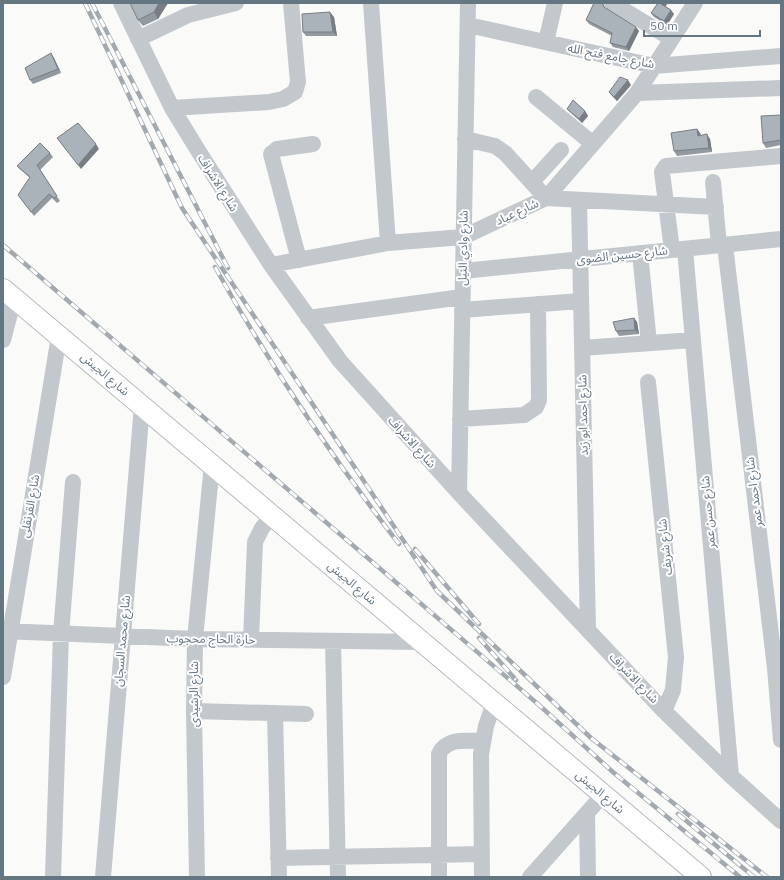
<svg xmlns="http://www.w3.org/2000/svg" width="784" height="880" viewBox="0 0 784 880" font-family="'IBM Plex Sans','Noto Sans Arabic',sans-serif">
<rect width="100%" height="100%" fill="#fafaf8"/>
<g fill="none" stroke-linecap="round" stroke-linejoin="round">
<defs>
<path id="major" d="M 3,289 L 701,877"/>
</defs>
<use href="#major" stroke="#b5babe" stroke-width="22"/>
<path stroke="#c3c8cc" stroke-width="16" d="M 121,3 L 172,108 L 199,152 L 271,265 L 340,361 L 459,493 L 664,711 L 731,776 L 781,821
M 371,3 L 388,243
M 612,3 L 672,39
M 468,25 L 654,66 L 781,56
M 138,39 L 188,15 L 236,3
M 546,42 L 555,3
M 637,93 L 781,88
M 536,97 L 593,144
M 172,108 L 269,102 L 283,99 L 295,92 L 298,82 L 291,3
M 465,139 L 495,146 L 505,153 L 546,198 L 716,207
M 532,182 L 561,150
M 713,182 L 719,245
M 579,200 L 588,630
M 725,245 L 775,668 L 781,740
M 685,249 L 731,776
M 672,250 L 662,172 L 666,166 L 781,156
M 640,253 L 649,343
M 299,260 L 271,154 L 277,149 L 313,144
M 271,265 L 388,243 L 463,237 L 546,198 L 637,93 L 695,3
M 463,271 L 781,239
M 462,310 L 580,301
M 308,318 L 462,297
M 3,340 L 14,298
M 582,348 L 693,340
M 648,382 L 676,657 L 673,690 L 664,711
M 460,419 L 524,415 L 536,407 L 539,400 L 538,304
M 459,493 L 468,3
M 3,631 L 195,639 L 420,642
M 251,640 L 255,542 L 262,528 L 272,516
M 333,641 L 338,877
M 3,677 L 59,336
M 194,711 L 306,714
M 275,713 L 279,877
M 587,813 L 588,877
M 278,858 L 482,854
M 53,877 L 61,634 L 73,482
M 103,877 L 142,406
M 197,877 L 194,711 L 195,639 L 212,464
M 439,877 L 439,754 C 447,737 467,741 483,741
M 482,877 L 481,754 L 486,726 L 494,703
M 530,877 L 603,795"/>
<use href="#major" stroke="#fff" stroke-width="20"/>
<defs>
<path id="rail" d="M 85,3 L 182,208 L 437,591 L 591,738 L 767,877
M 92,3 L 228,268
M 3,245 L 539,705 L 614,773 L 740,877
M 215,267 C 269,364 331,456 399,544
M 415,549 L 479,624
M 479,638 L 516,680
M 678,814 L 754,877"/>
</defs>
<use href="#rail" stroke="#a2aab0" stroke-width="4.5"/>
<use href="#rail" stroke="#fff" stroke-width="3" stroke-dasharray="9" stroke-linecap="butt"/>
</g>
<path fill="#929a9f" d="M 168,3 L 158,19 L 143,26 L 138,20 Z
M 594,3 L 603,3 L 605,8 L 639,31 L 629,51 L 613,47 L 610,43 L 612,36 L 589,24 L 586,20 Z
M 656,3 L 668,3 L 665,6 L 674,14 L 667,25 L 654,17 L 651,13 L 657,4 Z
M 334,17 L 337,36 L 306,36 L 303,32 Z
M 54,58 L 61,73 L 33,84 L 30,80 Z
M 631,85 L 617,101 L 612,96 L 609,92 Z
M 567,109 L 585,111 L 588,116 L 582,123 L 571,113 Z
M 781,115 L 781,145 L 766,148 L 763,143 Z
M 697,129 L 700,133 L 701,135 L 710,139 L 712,152 L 677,156 L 674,151 Z
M 50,153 L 53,157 L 40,170 L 60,201 L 57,203 L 52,198 L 34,216 L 18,195 L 30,178 L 21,170 L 17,166 Z
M 634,318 L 637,322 L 639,334 L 619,336 L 616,331 Z"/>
<path fill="#777d82" d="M 159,3 L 168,3 L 158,19 L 154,12 Z
M 661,3 L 668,3 L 664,8 L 661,4 Z
M 671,10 L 674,14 L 667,25 L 664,21 Z
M 330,12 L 334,17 L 337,36 L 333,32 Z
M 636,27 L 639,31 L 629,51 L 626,47 Z
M 51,53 L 54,58 L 61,73 L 58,69 Z
M 628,80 L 631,85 L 617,101 L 614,97 Z
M 585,111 L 588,116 L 582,123 L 579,119 Z
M 697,129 L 700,133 L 701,140 L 698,136 Z
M 707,134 L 710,139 L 712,152 L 709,148 Z
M 96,144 L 99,149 L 81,169 L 78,165 Z
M 634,318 L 637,322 L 639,334 L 635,330 Z"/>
<path fill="#aab3b9" stroke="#777d82" d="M 130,3 L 159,3 L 154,12 L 138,20 Z
M 594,3 L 602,3 L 604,7 L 636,27 L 626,47 L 610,43 L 612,33 L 586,20 Z
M 658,3 L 661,3 L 661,4 L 671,10 L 664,21 L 651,13 Z
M 330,12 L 333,32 L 303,32 L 302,14 Z
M 51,53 L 58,69 L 30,80 L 25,68 Z
M 620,77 L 628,80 L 614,97 L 609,92 Z
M 573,100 L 585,111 L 579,119 L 567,109 Z
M 781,115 L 781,140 L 763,143 L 761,116 Z
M 78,123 L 96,144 L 78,165 L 57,138 Z
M 697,129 L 698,136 L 707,134 L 709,148 L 674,151 L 671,133 Z
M 40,143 L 50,153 L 37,165 L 57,196 L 54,198 L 49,194 L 31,212 L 18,195 L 30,177 L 17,166 Z
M 634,318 L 635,330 L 616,331 L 613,322 Z"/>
<g text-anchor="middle" stroke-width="4" stroke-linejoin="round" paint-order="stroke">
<g font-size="12" fill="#657683" stroke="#fff">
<text transform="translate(611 56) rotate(11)" y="4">شارع جامع فتح الله</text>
<text transform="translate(218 183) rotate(58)" y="4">شارع الاشراف</text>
<text transform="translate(517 212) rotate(-25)" y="4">شارع عياد</text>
<text transform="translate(463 248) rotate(-89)" y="4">شارع وادي النيل</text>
<text transform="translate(622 255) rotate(-6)" y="4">شارع حسين الضوى</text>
<text transform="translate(105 374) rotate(40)" y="4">شارع الجيش</text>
<text transform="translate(583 415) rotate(-91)" y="4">شارع احمد ابو زيد</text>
<text transform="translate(412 442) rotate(48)" y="4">شارع الاشراف</text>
<text transform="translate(754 492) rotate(-97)" y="4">شارع احمد عمر</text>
<text transform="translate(30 506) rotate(-80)" y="4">شارع القرنفلى</text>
<text transform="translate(708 512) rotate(-95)" y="4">شارع حسن عمر</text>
<text transform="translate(665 547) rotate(-96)" y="4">شارع شريف</text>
<text transform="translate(352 583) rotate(40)" y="4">شارع الجيش</text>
<text transform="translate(211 639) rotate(1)" y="4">حارة الحاج محجوب</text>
<text transform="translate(122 641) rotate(-85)" y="4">شارع محمد السجان</text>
<text transform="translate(634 678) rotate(46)" y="4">شارع الاشراف</text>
<text transform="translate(194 694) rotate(-90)" y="4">شارع الرشيدى</text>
<text transform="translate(600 792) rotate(40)" y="4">شارع الجيش</text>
</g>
</g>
<rect width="784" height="880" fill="none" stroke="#657683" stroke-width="8"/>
<path d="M644 30v6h116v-6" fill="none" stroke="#657683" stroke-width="2"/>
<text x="650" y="30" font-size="12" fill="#657683" stroke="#ffffff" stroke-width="3" paint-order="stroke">50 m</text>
</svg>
